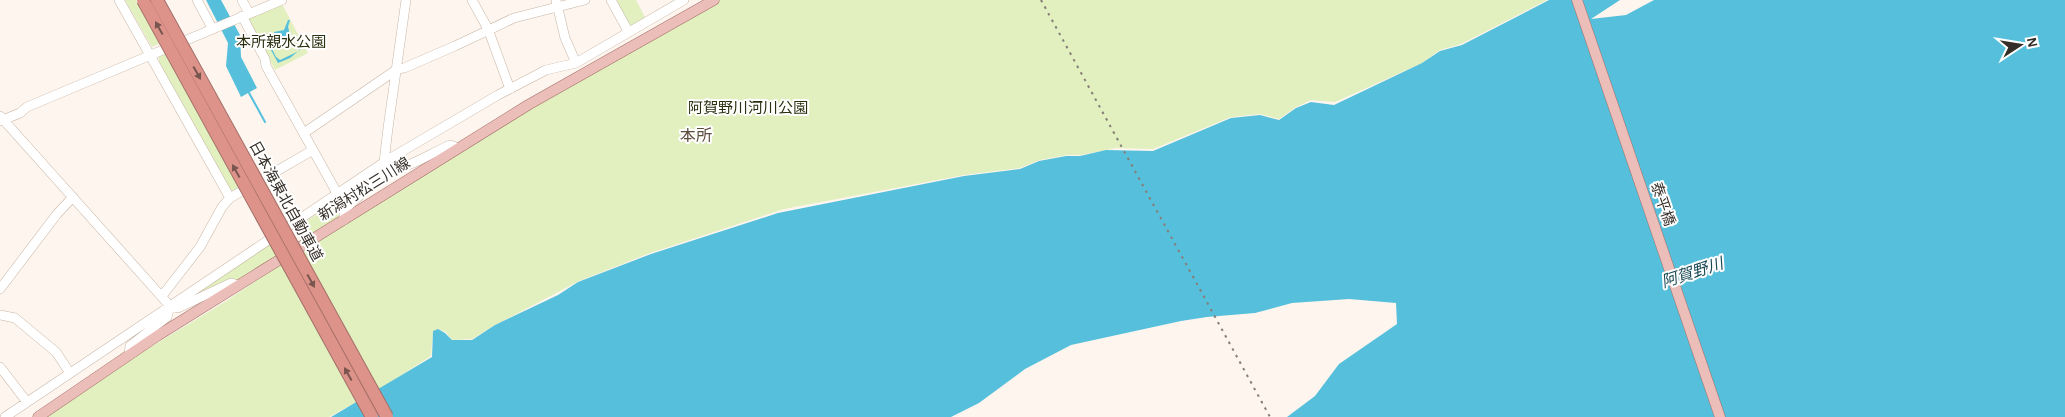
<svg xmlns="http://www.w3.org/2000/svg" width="2065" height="417" viewBox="0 0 2065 417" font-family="'Alegreya Sans','Noto Sans JP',sans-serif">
<rect width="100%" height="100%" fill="#fdf5ee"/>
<path fill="#e2efbe" d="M 125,0 L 136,0 L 160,43 L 152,47 Z
M 615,0 L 636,0 L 646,19 L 630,28 Z
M 719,0 L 1547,0 L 1461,44 L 1440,50 L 1422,63 L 1335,102 L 1311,100 L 1296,107 L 1279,119 L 1260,114 L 1231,117 L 1153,149 L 1116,148 L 1081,155 L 1067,155 L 1040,160 L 1020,168 L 964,175 L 784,209 L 650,253 L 579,281 L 495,325 L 472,339 L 452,340 L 446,332 L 438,329 L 433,331 L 431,356 L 378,390 L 329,417 L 44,417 L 131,359 L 228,300 L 307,246 L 551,95 Z
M 282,4 L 308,53 L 275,70 L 248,19 Z
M 165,54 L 241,190 L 230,193 L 159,62 L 159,56 Z
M 370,174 L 375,181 L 342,208 L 337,219 L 305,239 L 300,225 L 335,203 Z
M 270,242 L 278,257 L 247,279 L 182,305 L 191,295 Z"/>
<path fill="#56c0dc" d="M 206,0 L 221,0 L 240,35 L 241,57 L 257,88 L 241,97 L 226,66 L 228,43 L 226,39 Z
M 1549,0 L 1620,0 L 1591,19 L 1626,15 L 1654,0 L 2065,0 L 2065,417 L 1287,417 L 1315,396 L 1339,364 L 1397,324 L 1396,303 L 1349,299 L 1292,303 L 1255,313 L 1207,317 L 1181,321 L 1071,345 L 1025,369 L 979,403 L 951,417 L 331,417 L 432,357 L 433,331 L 438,329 L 445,333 L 452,340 L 472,340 L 495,325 L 558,295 L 578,282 L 651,254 L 778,213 L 964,176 L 1020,169 L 1039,161 L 1066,156 L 1080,156 L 1106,150 L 1153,151 L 1231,118 L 1260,115 L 1279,120 L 1296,108 L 1311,102 L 1334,105 L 1422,63 L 1440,51 L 1462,45 Z
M 288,20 L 290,20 L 288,27 C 291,34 286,38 286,44 L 281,45 L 281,47 L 288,46 L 292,43 L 301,45 L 302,48 L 290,58 L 278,63 L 264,37 L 266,37 L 276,57 L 280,60 L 299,51 L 299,46 L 292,44 L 289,47 L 282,48 L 280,47 L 274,32 L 284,30 Z"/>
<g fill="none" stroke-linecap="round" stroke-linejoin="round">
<path stroke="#56c0dc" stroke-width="2" d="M 248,91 L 265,122"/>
<defs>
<path id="minor" d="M 119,0 L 230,198
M 197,0 L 212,28
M 242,0 L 249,13
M 472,0 L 488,29 L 510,89
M 556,0 L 565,38 L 576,63
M 611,0 L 628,31
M 242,16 L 265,59 L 266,66 L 337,193
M 0,116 L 170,306 L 178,308 L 231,283 L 239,285
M 0,121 L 20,113 L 27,107 L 282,0
M 304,133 L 396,70 L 404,68 L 455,46 L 514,18 L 585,0
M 387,170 L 384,162 L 388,128 L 406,0
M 344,220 L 344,210 L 387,170 C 408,169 431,153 450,145 L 459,148
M 0,289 L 57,214 L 73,197
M 162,296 L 200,247 L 222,207 L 230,198 L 313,150
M 0,315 L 15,318 L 56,352 L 70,373
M 129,355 L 130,346 L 167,317 L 170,306
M 0,367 L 27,402
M 5,417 L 389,159 L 498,95 L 546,70 L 576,63 L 684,0"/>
<path id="major" d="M 1577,0 L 1720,417
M 38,417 L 157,336 L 528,105 L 714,0"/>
</defs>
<use href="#minor" stroke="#c8b5a5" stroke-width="10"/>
<use href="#major" stroke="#a26f68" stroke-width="11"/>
<use href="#minor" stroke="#fff" stroke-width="9"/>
<use href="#major" stroke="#ebbeb9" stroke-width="10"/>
<path stroke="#857e78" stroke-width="2" stroke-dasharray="2.5 5" stroke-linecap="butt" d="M 1041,0 L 1270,417"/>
<defs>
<path id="highway-bridge" d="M 143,0 L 372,417
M 157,0 L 387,417"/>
</defs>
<use href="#highway-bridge" stroke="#a26f68" stroke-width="14" stroke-linecap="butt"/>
<use href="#highway-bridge" stroke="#dd928a" stroke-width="12"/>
</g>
<defs><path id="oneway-solid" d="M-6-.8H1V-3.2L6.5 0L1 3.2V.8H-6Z" transform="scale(1.25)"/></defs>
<g fill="#78564f">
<use href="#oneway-solid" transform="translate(159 28) rotate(-119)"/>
<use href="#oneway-solid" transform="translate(197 73) rotate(61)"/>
<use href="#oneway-solid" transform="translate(236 171) rotate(-119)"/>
<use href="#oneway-solid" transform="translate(311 281) rotate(61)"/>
<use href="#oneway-solid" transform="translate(348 374) rotate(-119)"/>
</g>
<g text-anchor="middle" stroke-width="4" stroke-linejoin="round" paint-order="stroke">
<g font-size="15" fill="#2b3110" stroke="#fff">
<text x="281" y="47">本所親水公園</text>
<text x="748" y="113">阿賀野川河川公園</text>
</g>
<g font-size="15" fill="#352e28" stroke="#fff">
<text transform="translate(364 189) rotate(-32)" y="5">新潟村松三川線</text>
<text transform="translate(286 201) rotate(61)" y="5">日本海東北自動車道</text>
<text transform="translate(1663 204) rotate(71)" y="5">泰平橋</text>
</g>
<g font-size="16" fill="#5d4d3f" stroke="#fff">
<text x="696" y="141">本所</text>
</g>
<g font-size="16" font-style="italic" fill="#1b4a55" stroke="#fff">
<text transform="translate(1692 272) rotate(-18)" y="6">阿賀野川</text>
</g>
</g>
<g transform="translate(2020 45) rotate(78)" stroke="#ffffff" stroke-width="4" paint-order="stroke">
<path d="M0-4L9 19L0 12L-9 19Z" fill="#352e28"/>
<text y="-8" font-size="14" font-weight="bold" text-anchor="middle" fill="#352e28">N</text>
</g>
</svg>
